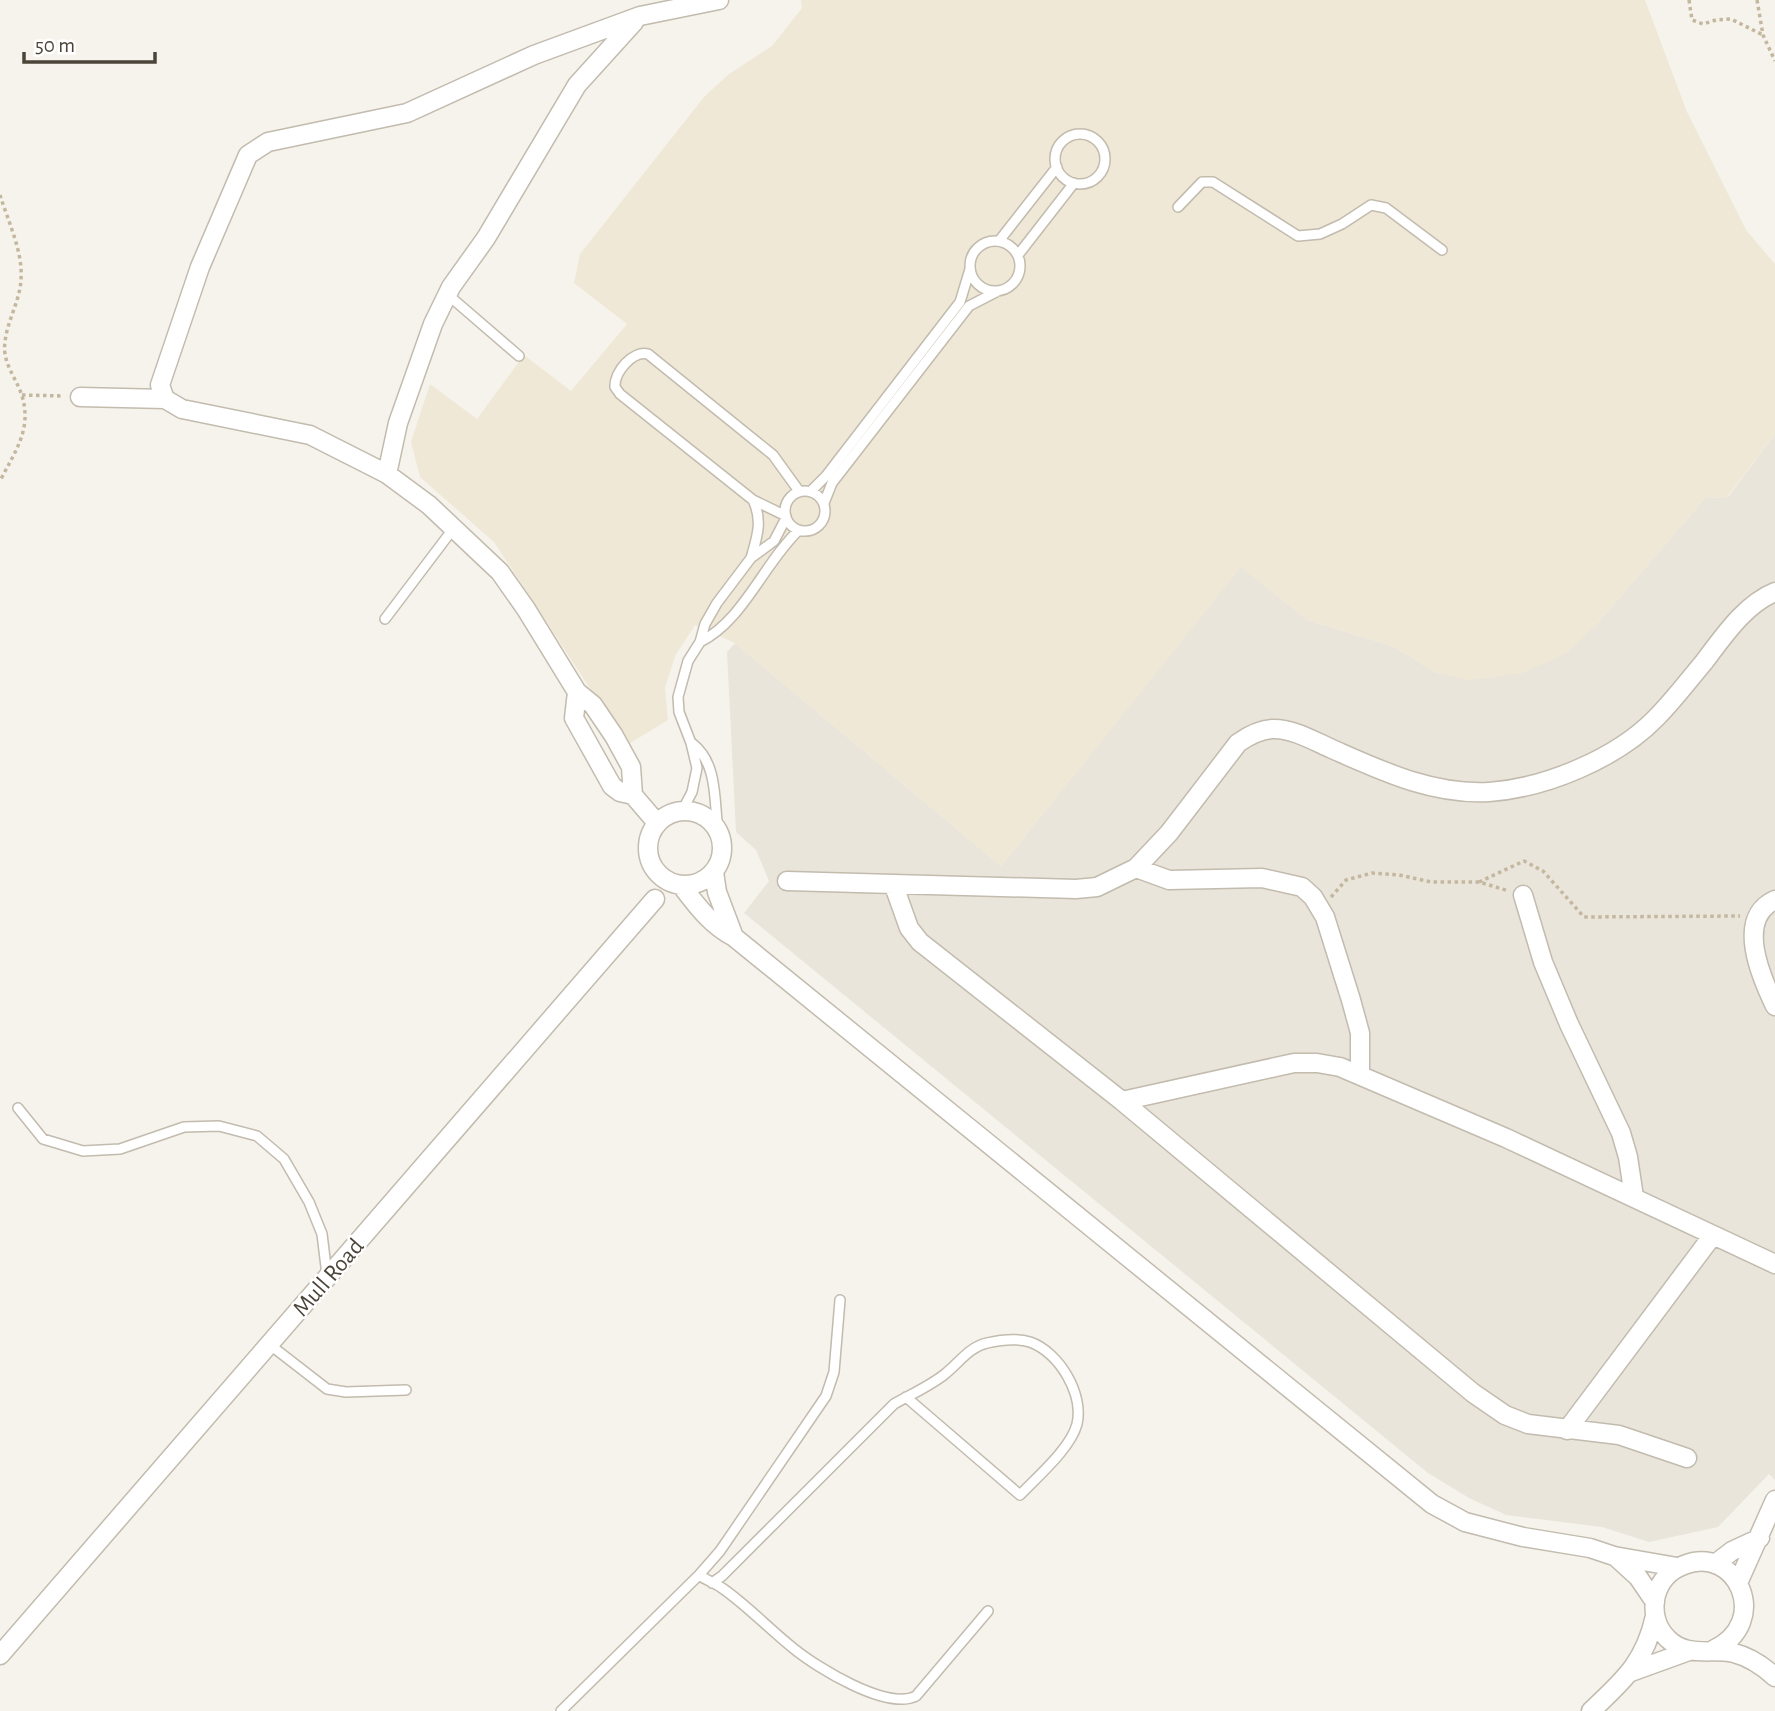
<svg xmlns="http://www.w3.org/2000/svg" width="1775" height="1711" viewBox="0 0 1775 1711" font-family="'Alegreya Sans',sans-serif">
<rect width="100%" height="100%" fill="#f6f3ec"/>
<path fill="#eae5da" d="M 1775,434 L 1775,1480 L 1769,1474 L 1718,1527 L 1649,1542 L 1602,1527 L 1506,1515 L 1469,1498 L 1428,1473 L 744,913 L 769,881 L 756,850 L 736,832 L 727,652 L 735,643 L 1001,866 L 1241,566 L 1307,620 L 1395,647 L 1436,673 L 1595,626 L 1705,498 L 1728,497 Z"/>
<path fill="#efe8d6" d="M 801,0 L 1645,0 L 1687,112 L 1746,230 L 1775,264 L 1775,434 L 1727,497 L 1705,498 L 1595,626 L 1567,653 L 1523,673 L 1469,680 L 1436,673 L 1395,647 L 1307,620 L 1241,567 L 1001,866 L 735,643 L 695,625 L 675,656 L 665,688 L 668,720 L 627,745 L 494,542 L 420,477 L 411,442 L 430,384 L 477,419 L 524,355 L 571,391 L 627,324 L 574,283 L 580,254 L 704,97 L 729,74 L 772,46 L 802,8 Z"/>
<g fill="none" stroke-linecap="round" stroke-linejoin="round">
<defs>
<path id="lane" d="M1055 159a25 25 0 1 1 50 0a25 25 0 1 1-50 0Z
M 1178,207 L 1202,182 L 1213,182 L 1298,236 L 1320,234 L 1342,224 L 1371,205 L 1386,208 L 1442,250
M970 266a25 25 0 1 1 50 0a25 25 0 1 1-50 0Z
M 999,241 L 1057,167
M 1018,255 L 1074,183
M 447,294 L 519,356
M785 511a20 20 0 1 1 40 0a20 20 0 1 1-40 0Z
M 811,491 L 826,476 L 960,302 L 970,269
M 753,500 L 786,516
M 824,503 L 832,483 L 969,306 L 998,291
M 751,558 C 757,537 763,521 753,500 L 620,394 L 615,387 C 614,372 633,350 648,354 L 773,455 L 799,491
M 385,619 L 453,529
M 700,642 C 743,621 764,563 799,530
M 693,744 C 718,764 714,801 718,831
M 682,811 L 692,792 L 697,768 L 691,743 L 679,712 L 678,697 L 688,661 L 700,642 L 705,624 L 717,603 L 751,558 L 774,541 L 786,518
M 18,1108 L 43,1139 L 83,1151 L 120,1149 L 184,1127 L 219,1126 L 257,1136 L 284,1159 L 309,1202 L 322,1234 L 327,1275
M 269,1344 L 327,1389 L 346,1392 L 406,1390
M 699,1575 C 706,1580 715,1583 722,1588 C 748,1606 769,1629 793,1648 C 816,1667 887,1711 916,1696 L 988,1611
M 712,1583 L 722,1576 L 894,1404 C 910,1395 930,1386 945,1374 C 959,1363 969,1347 987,1343 C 1000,1340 1017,1338 1030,1342 C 1059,1352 1084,1394 1077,1424 C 1071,1448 1037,1477 1020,1495 L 906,1397
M 561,1711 L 699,1575 L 720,1551 L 826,1396 L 834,1372 L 840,1300"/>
<path id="street" d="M 80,397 L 165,399
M 387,474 L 398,423 L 433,324 L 451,287 L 486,238 L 577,85 L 634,22
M 577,692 L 574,718 L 612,786 L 620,792 L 633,795 L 657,823
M 633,795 L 631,767 L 614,736 L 593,705 L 577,692 L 526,609 L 500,572 L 429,505 L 387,474 L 310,435 L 182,409 L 165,399 L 160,385 L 200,267 L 248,155 L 268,142 L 407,113 L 534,55 L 640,16 L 719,0
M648 848a37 37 0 1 1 74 0a37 37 0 1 1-74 0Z
M 1136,868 L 1169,880 L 1262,878 L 1302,887 L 1313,897 L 1325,917 L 1351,1000 L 1360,1033 L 1360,1074
M 714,872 L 717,892 L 734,937
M 787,881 L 1076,889 L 1097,887 L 1136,868 L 1169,833 L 1238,743 C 1248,736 1259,730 1272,729 C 1292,728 1314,741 1332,749 C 1382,771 1432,795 1489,792 C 1545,788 1616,759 1656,718 C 1673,701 1688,681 1704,662 C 1723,637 1745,604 1775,592
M 681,885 C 697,906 711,925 734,937 L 1432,1504 L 1465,1522 L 1523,1537 L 1590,1548 L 1614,1556 L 1677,1567
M 894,886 L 909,928 L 920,942 L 1122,1101 L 1473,1393 L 1505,1415 L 1528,1424 L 1619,1435 L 1687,1458
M 1523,895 L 1543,962 L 1569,1024 L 1621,1133 L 1628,1157 L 1634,1197
M 1775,900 C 1735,918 1761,977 1775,1006
M 1122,1101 L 1294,1063 L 1317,1063 L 1340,1067 L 1506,1138 L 1775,1264
M 1567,1430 L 1713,1235
M 1616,1557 L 1638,1577 L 1655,1602
M 1715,1564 L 1732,1551 L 1760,1538
M 1738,1583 L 1775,1500
M 1713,1650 C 1773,1622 1736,1544 1684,1565 C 1670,1570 1660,1581 1656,1595 C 1652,1611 1656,1628 1668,1639 C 1687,1658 1711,1648 1734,1653 C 1750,1657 1763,1666 1775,1677
M 0,1655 L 655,899
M 1631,1672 L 1689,1651
M 1591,1711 C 1624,1680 1645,1662 1655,1616"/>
</defs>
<use href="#lane" stroke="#c2bbae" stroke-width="12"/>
<use href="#street" stroke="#c2bbae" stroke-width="21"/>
<path stroke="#c4b79f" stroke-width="3.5" stroke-dasharray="3.5 3.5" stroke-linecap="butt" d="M 1689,0 L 1692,20 L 1703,24 L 1716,20 L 1731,19 L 1763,35
M 1757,0 L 1763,35 L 1775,61
M 0,195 C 8,221 23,252 21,279 C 20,301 7,321 5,342 C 2,362 15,376 21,393 C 33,427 16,450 1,479
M 22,395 L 64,396
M 1479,882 L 1524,861 L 1543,871 L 1584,917 L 1740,916
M 1331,897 L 1346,880 L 1372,873 L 1399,875 L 1431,882 L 1479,882 L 1509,891"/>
<use href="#lane" stroke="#fff" stroke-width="9"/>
<use href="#street" stroke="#fff" stroke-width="18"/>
</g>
<g text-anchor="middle" stroke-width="5" stroke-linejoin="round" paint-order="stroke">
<g font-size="24" fill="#4b4439" stroke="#fff">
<text transform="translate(328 1277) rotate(-49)" y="8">Mull Road</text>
</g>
</g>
<path d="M24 52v10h131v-10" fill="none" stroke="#4b4439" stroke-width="3.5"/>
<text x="35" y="52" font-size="21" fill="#4b4439" stroke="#ffffff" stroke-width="5" paint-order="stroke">50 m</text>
</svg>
